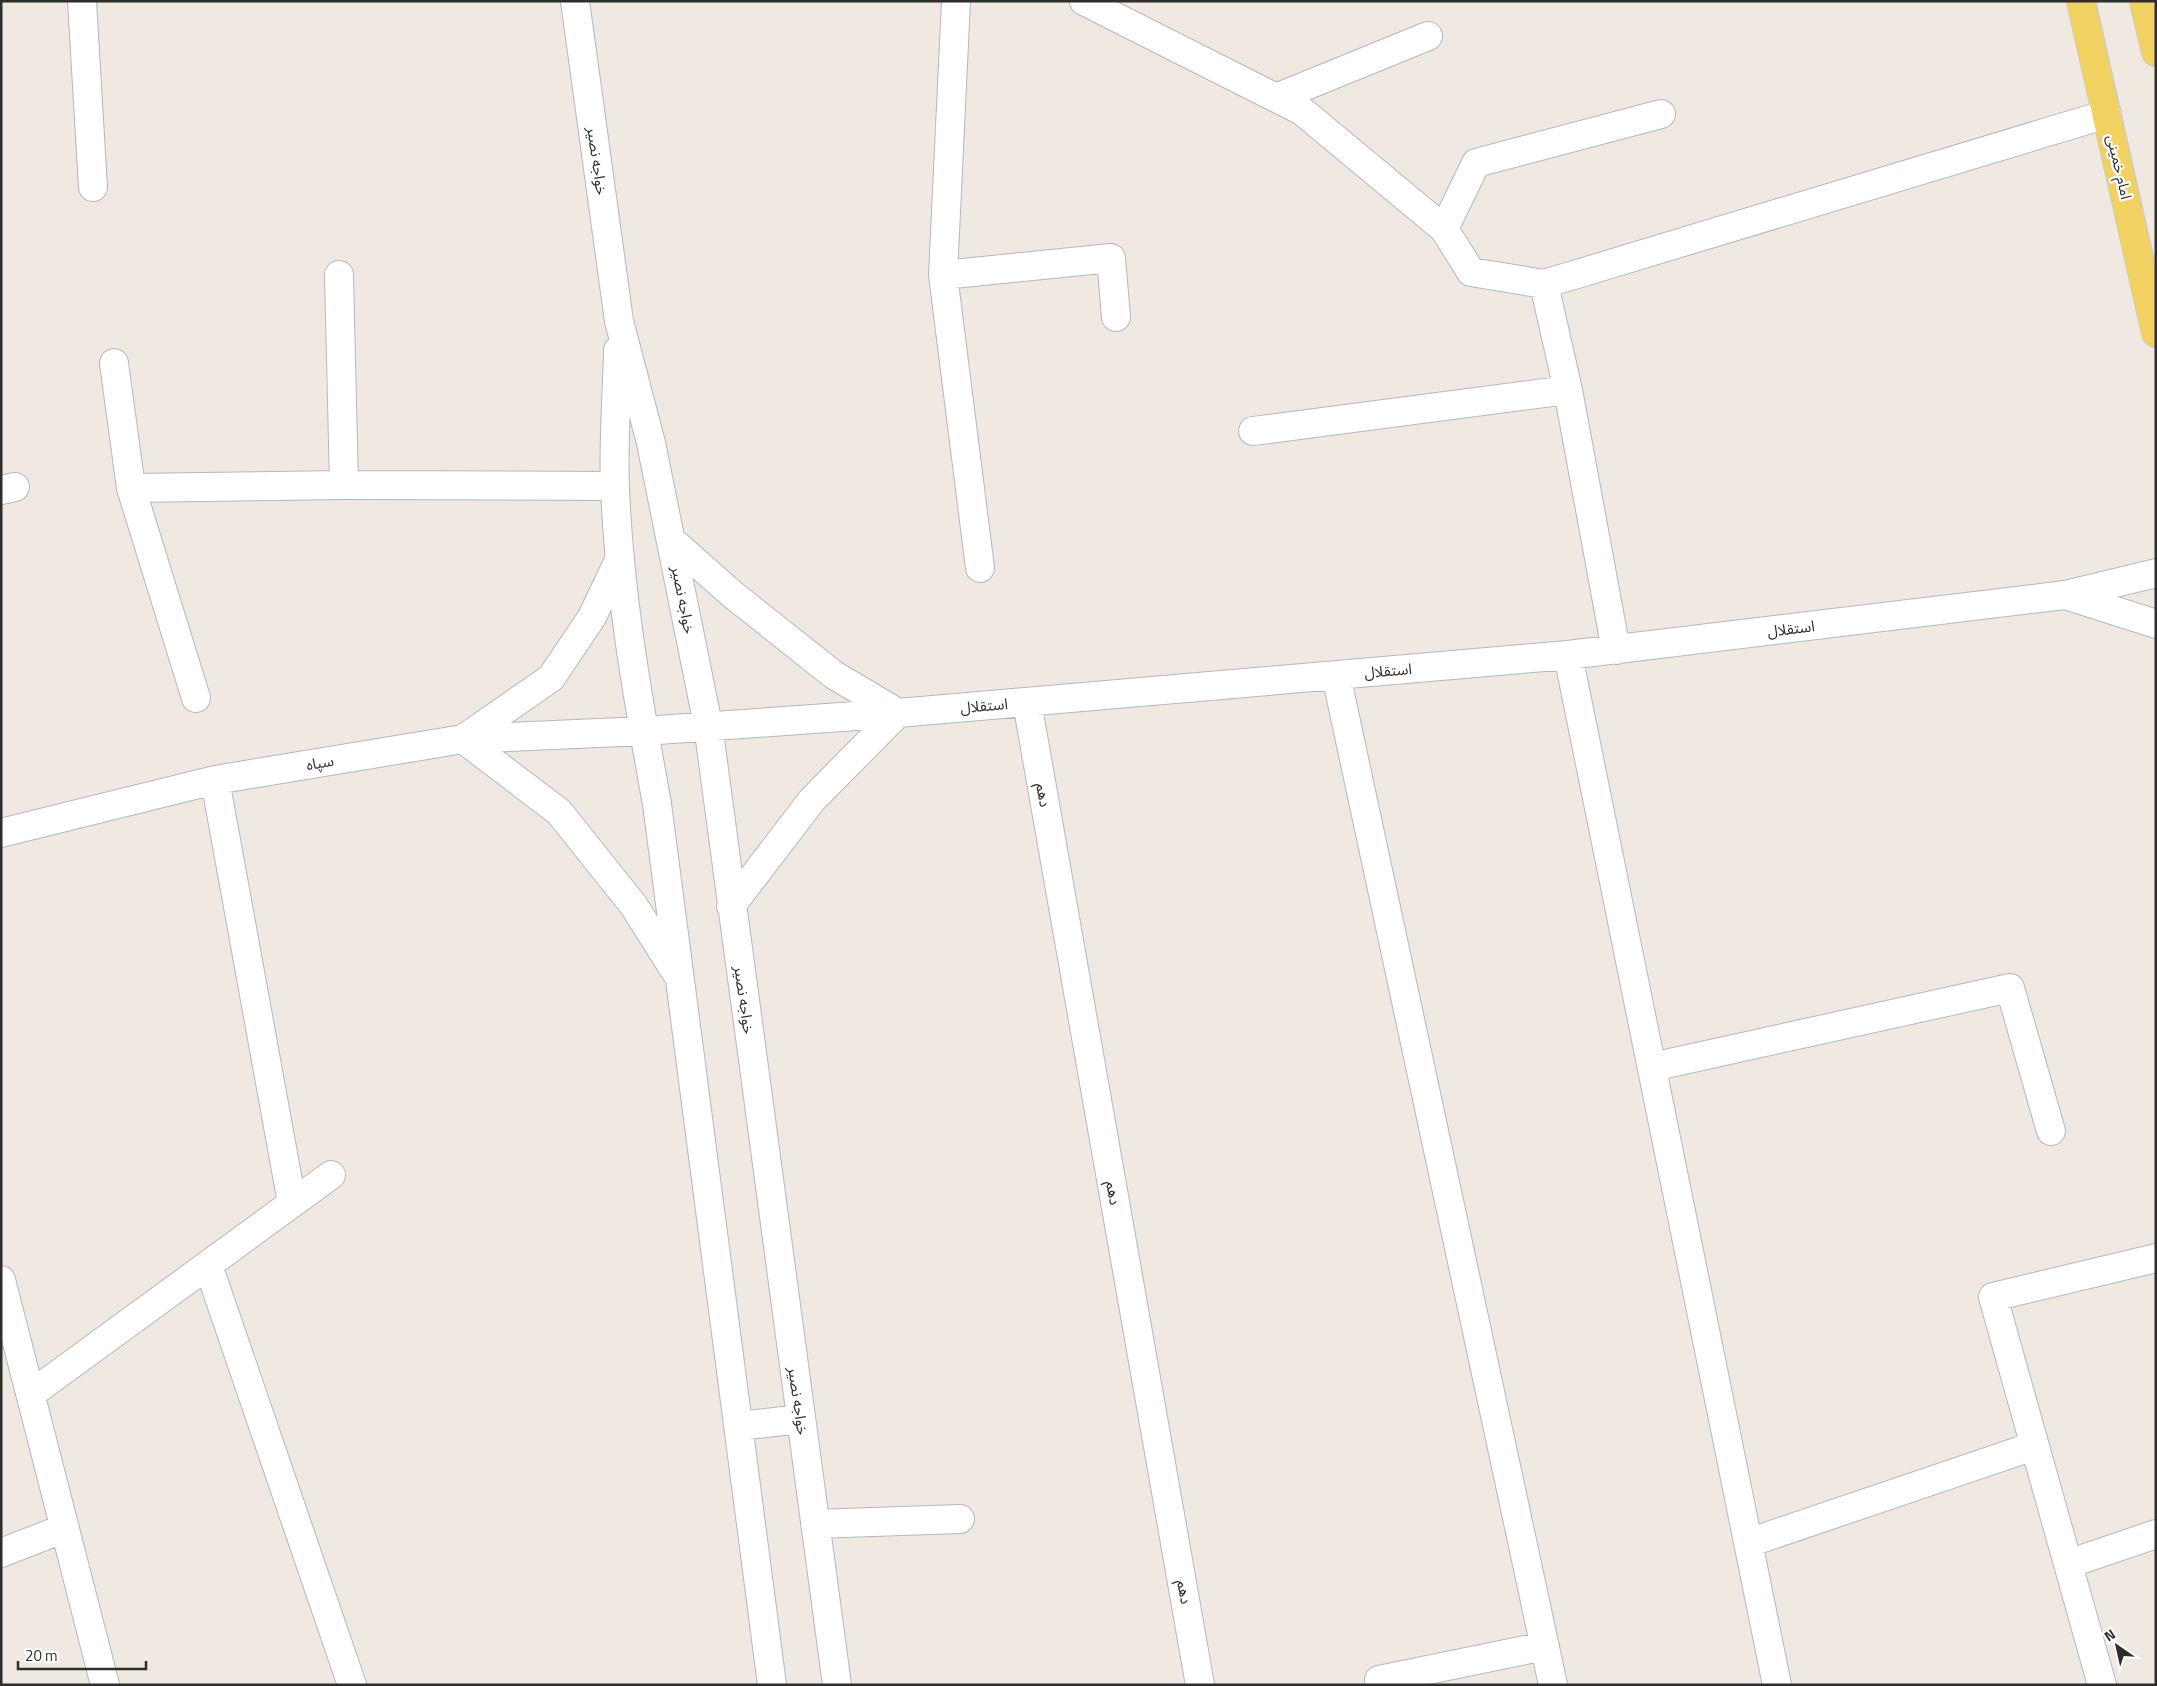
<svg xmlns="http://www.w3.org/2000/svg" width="2157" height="1686" viewBox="0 0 2157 1686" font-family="'Titillium Web','Noto Sans Arabic',sans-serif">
<rect width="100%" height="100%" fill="#efe9e1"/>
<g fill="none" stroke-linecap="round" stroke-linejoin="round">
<defs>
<path id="minor" d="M 82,1 L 93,187
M 575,1 L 619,321 L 651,443 L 708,725 L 837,1685
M 956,1 L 943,275 L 980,568
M 1084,1 L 1302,111 L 1444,229 L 1471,272 L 1544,284
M 1276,98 L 1428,36
M 1444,229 L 1476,163 L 1661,114
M 339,275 L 344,485
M 943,275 L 1111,258 L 1116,317
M 618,350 C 617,396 613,442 615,487 C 619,593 638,700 657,804 L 772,1685
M 114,363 L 131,488 L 196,698
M 1253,431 L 1568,390
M 131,488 L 344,485 L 615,486
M 1,490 L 15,487
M 671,540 L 732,594 L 834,675 L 898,713 L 812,800 L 731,906
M 620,558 L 592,617 L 551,678 L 463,739 L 559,812 L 634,906 L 675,971
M 2156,573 L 2065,595 L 2156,624
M 1616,650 L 1568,390 L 1544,284 L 2107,114
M 1568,655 L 1777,1685
M 1336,675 L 1553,1685
M 1027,702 L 1200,1685
M 215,780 L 292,1203
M 1,833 L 215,780 L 463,739 L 644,731 L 898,713 L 1568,655 L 2065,595
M 1652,1067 L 2010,988 L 2051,1131
M 208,1265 L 352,1685
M 1,1280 L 105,1685
M 31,1394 L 331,1175
M 738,1426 L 801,1419
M 815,1524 L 960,1519
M 1748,1543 L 2034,1446
M 1,1553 L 65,1528
M 2068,1564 L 2156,1534
M 1379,1680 L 1545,1646
M 2102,1685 L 1993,1297 L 2156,1258"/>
<path id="major" d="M 2081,1 L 2156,333
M 2144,1 L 2156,52"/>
</defs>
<use href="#minor" stroke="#b4b7c1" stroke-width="30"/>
<use href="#major" stroke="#c9c9c9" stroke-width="30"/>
<use href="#minor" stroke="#fff" stroke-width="28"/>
<use href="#major" stroke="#f2d163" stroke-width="28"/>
</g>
<g text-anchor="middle" stroke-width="4.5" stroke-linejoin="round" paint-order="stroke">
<g font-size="15" fill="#2e2e2e" stroke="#fff">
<text transform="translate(597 161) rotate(82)" y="5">خواجه نصیر</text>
<text transform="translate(2119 167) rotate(77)" y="5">امام خمینی</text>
<text transform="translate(683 600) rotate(79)" y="5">خواجه نصیر</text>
<text transform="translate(1791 629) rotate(-7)" y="5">استقلال</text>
<text transform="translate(1388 671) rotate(-5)" y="5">استقلال</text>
<text transform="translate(984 706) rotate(-5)" y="5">استقلال</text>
<text transform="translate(320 763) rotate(-10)" y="5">سپاه</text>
<text transform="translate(1043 795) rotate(80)" y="5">دهم</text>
<text transform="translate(744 1000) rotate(82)" y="5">خواجه نصیر</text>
<text transform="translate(1113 1193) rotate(80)" y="5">دهم</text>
<text transform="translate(798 1401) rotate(82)" y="5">خواجه نصیر</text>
<text transform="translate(1184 1592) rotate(80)" y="5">دهم</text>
</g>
</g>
<rect width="2157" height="1686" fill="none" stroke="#2e2e2e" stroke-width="5"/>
<g transform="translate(2117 1646) rotate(326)" stroke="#ffffff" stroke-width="4" paint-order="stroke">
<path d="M0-4L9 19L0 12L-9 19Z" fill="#2e2e2e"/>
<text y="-8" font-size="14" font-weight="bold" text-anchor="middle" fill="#2e2e2e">N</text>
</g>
<path d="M18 1661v8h128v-8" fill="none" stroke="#2e2e2e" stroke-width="2.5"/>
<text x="25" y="1661" font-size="15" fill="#2e2e2e" stroke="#ffffff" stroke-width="4" paint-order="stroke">20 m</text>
</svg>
